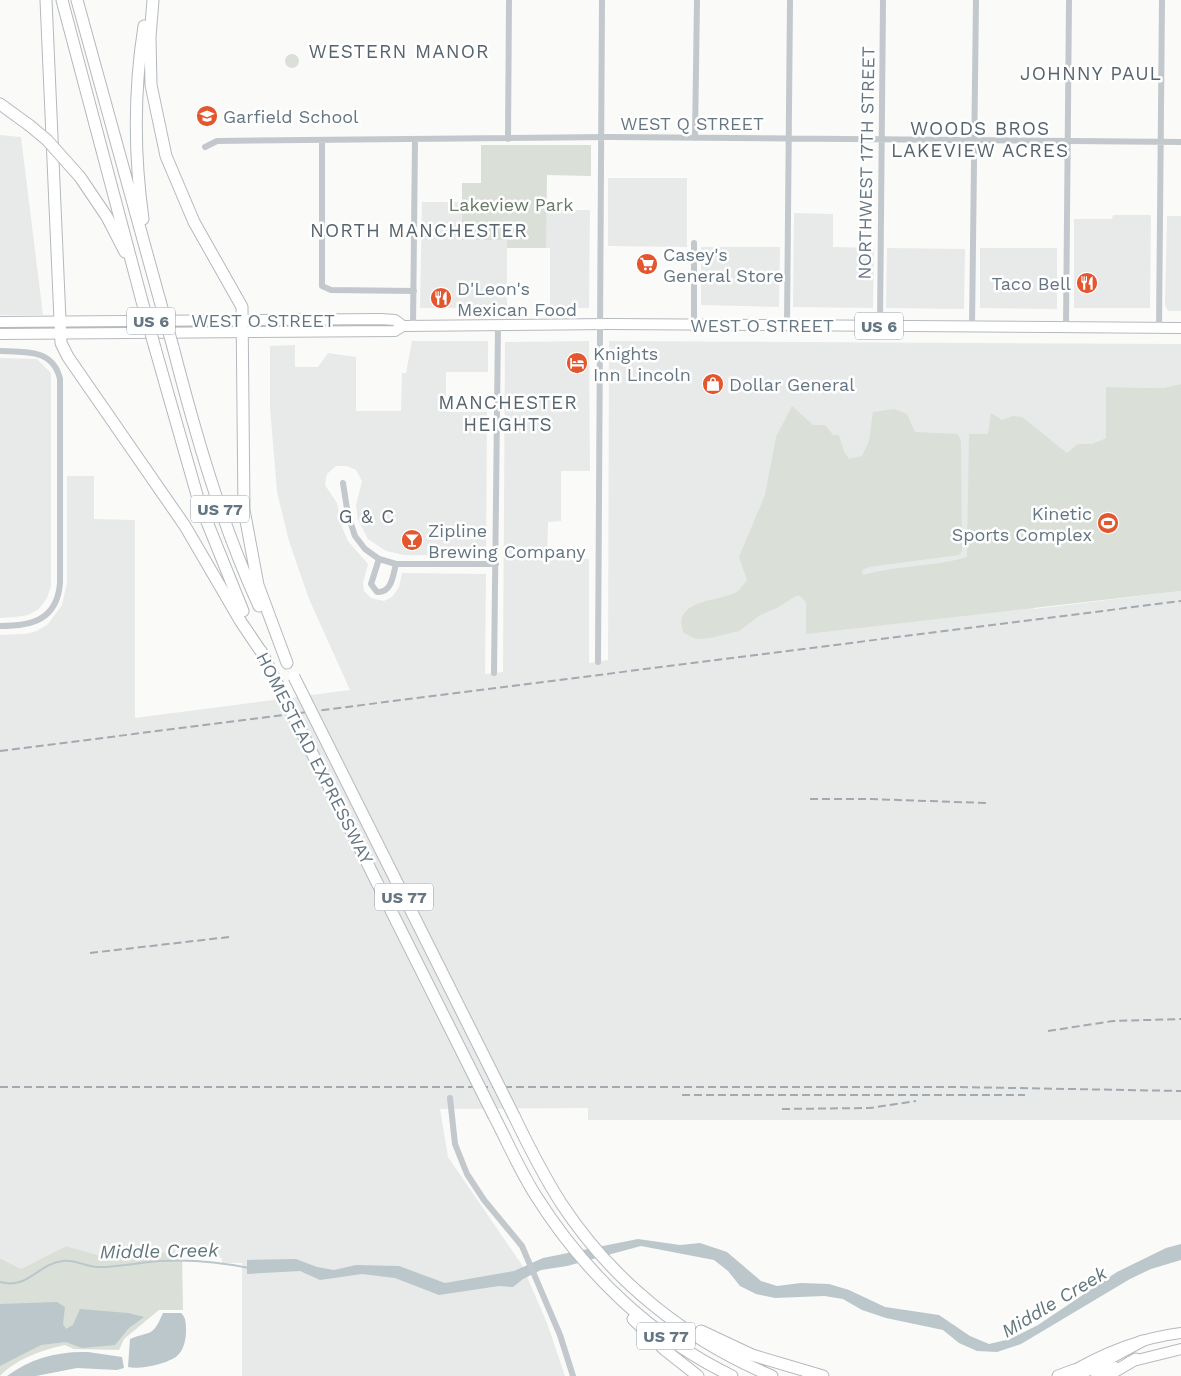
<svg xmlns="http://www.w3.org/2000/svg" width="1181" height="1376" viewBox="0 0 1181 1376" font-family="'Work Sans',sans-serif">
<rect width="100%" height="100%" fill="#fafaf8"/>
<path fill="#e8e9e9" d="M0,135L21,137L43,315H0Z
M608,178H687V247L608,246Z
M422,202H462V240H507V308H420Z
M546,210H590L589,308H550V248H546Z
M794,213L833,214V247L874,248L873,308L793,307Z
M1113,215H1151L1150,308H1074V219H1112Z
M1167,216H1181V311H1168L1165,305Z
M701,247H780L779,307L701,305Z
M887,248L965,249L964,309L886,308Z
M980,248H1057V309L980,308Z
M412,341H488V372H446V412H487L486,556L404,555L386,551L368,539L358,520L356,505L362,481L356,470L347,466H336L327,474L325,485L337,503L342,527L348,541L368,564L363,583L364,591L371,598L384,601L392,597L399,587L402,573L486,574L485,674L503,672L505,342L589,341L590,471H561V521L548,522L547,558L589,559V663L608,660L609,341L1181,344V384L1163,388L1106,387V438L1060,456L1034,609L1181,591V1120H588V1108L440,1109L448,1157L522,1265L547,1323L565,1376H242V1263H222V1258L188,1251L108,1258L66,1246L21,1269L0,1258V635L25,634L37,631L48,624L62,605L67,583V476H94V519L135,520V718L350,690L309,599L289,541L277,492L270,407V346L295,345V367H318L328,353L356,357V411H401L402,373H406Z
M0,358L37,359L51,373V586L47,598L39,609L28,615L16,617L0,618Z"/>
<path fill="#dadfd7" d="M285 61a7 7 0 1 1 14 0a7 7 0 1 1-14 0Z
M481,145H591V176L547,175L546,248H507V240H462V183H481Z
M353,324L342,327L297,325L290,327H249V325Z
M1181,384V591L806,634V602L800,596H796L775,609L760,615L739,631L710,638L696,639L684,633C670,601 716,601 733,594C739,592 743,585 747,580L739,557L765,495L776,437L792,406L813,425H825L833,435H839L844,452L849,459L862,456L869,441L873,412L894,409L907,414L915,432L958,434L961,442L962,551L959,555L869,567L862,570L863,575C898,565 934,567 967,557L969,434H988L991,413L1002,420L1013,416L1022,417L1067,453L1078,444H1091L1106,438V387L1163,388Z
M66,1246L108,1258L182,1251L183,1310H159L124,1339L119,1350L74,1349L65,1345C42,1350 16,1359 0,1376V1258L21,1269Z"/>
<path fill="#bbc7cb" d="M638,1239L680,1245L700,1243L727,1252L761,1281L777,1286L801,1283L829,1284L849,1290L885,1307L939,1315L970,1336L989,1344L1010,1339L1038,1325L1117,1272L1166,1248L1181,1244V1260L1151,1269L1130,1279L1021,1344L997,1352L977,1351L959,1343L943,1330L886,1318L862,1310L843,1299L824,1296L775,1298L756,1294L740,1286L728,1271L714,1260L641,1246L567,1266L541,1270L523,1279L513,1287L499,1286L439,1295L395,1278L362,1274L320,1280L300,1271L247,1274V1260L296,1259L317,1267L334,1270L356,1265L399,1266L445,1283L514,1271L543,1258Z
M57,1302L65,1307L63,1324L66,1329L73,1325L80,1309L128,1313L144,1317L129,1328L115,1345L82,1348L66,1342L41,1345L0,1366V1304Z
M163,1313H181C186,1317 186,1324 186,1331C186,1339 184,1350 177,1356C167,1364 140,1370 128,1367L130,1339C152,1330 152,1338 163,1313Z
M88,1352L122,1357L124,1368L117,1370L77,1368L36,1376H7C31,1358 58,1351 88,1352Z"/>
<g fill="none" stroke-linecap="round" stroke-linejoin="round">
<path stroke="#bbc7cb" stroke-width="2" d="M0,1282C28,1290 37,1264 63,1261C75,1259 88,1268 100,1267C120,1267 141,1262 161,1261C191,1259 220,1262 249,1268"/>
<g stroke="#b5babe" stroke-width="12">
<path id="primary" d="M0,322L381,319L395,320L403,326
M0,334L395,331L403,326L609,324L1181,328"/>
</g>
<g stroke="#b4b9bd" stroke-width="12">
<path id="trunk" d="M1129,1362L1181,1349
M1068,1374C1103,1353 1140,1338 1181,1333
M1096,1376L1115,1367"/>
</g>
<g stroke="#b4b9bd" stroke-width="13">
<path id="motorway" d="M46,0L61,343L68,357L185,526L241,622L264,656
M62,0L142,301
M77,0L160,301
M153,0L150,37L151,85L166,156L194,222L242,307L244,510L258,585L287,663
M0,104L29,125
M80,177L107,217L125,252
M143,219C134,155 134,89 144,26
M173,347C196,436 221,523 259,606
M155,348L199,502L243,611
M261,651L275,679
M494,1116C508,1143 520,1171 536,1196C584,1272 651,1337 732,1376
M514,1116C528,1145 543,1175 561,1203C612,1281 686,1340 772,1376
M633,1319L665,1350L698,1376
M701,1331L752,1355L823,1376
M1058,1376L1074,1370
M1077,1376L1142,1341
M1107,1376L1136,1359"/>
</g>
<path stroke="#c3c8cc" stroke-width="6" d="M695,138L697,0
M508,139L509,0
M322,140V286L331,290L414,291
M205,147L217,141L610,137L1181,142
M694,325V243
M787,325L790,0
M413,326L415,140
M880,326L883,0
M972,327L976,0
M1066,328L1069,0
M1159,328L1162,0
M0,351C26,352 53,349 60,379V583C57,620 32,626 0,626
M343,483L348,515L355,536L365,549L379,559L396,564H496
M379,559L371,584L377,592C392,593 393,575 396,564
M598,662L602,0
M494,673L498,325
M450,1098L455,1144L467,1174L484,1200L522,1246L560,1335L573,1376"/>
<use href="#primary" stroke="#fff" stroke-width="10"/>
<use href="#trunk" stroke="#fff" stroke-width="10"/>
<use href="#motorway" stroke="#fff" stroke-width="11"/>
<path stroke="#a2aab0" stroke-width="2" stroke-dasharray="8 4" stroke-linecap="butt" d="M0,751L1181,601
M810,799H869L986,803
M90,953L229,937
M1048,1031L1113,1021L1181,1019
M0,1087H959L1181,1091
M682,1095H1025
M782,1109L870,1108L916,1101"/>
<g stroke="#b4b9bd" stroke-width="13" stroke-linecap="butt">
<path id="motorway-bridge" d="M29,125L47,140L80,177
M142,301L155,348
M160,301L173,347
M294,677L514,1116
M275,679L494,1116"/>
</g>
<use href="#motorway-bridge" stroke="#fff" stroke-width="11"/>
</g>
<defs>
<g id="school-disc" transform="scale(1.125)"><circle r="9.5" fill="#e4572e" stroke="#fff"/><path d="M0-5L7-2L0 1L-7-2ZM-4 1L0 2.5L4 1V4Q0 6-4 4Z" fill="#fff"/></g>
<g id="supermarket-disc" transform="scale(1.125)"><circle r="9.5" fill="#e4572e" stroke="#fff"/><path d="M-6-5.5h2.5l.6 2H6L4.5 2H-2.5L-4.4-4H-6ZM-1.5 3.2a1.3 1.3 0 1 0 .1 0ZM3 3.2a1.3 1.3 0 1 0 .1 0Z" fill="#fff"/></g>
<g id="restaurant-disc" transform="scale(1.125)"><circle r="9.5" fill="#e4572e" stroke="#fff"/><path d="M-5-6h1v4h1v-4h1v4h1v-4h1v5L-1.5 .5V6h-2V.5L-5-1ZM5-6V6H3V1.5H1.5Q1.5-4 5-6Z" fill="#fff"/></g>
<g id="hotel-disc" transform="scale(1.125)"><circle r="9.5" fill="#e4572e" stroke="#fff"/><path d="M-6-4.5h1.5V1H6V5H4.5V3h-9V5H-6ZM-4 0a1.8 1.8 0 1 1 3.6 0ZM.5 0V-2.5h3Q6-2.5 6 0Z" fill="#fff"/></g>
<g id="shop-disc" transform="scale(1.125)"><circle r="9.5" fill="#e4572e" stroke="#fff"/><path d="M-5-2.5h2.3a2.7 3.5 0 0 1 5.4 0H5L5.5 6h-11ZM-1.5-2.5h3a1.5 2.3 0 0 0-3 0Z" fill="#fff"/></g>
<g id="stadium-disc" transform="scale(1.125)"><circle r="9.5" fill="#e4572e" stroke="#fff"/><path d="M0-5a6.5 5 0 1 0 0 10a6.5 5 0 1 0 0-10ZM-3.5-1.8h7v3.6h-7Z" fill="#fff"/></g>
<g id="bar-disc" transform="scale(1.125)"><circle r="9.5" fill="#e4572e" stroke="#fff"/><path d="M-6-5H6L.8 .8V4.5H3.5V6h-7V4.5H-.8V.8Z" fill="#fff"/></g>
</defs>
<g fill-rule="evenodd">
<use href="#school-disc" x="207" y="116"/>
<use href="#supermarket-disc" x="647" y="264"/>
<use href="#restaurant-disc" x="1087" y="283"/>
<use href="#restaurant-disc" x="441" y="298"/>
<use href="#hotel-disc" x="577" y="363"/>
<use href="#shop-disc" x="713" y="384"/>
<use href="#stadium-disc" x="1108" y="523"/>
<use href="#bar-disc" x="412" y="540"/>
</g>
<g text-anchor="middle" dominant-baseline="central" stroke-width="5" stroke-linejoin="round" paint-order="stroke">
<g fill="#fff" stroke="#939fa8" stroke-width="1">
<rect x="127" y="307.5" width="48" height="27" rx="4"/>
<rect x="855" y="312.5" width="48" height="27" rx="4"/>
<rect x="191" y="495.5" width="58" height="27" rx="4"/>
<rect x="375" y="883.5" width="58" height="27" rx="4"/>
<rect x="637" y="1322.5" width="58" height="27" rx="4"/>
</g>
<g font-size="16" font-weight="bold" fill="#657683">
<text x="151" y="321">US 6</text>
<text x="879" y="326">US 6</text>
<text x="220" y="509">US 77</text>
<text x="404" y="897">US 77</text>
<text x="666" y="1336">US 77</text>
</g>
<g font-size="18" fill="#657683" stroke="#fff" text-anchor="start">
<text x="223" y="116">Garfield School</text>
<text x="663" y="254">Casey's<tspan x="663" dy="21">General Store</tspan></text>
<text x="1071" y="283" text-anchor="end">Taco Bell</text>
<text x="457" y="288">D'Leon's<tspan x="457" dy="21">Mexican Food</tspan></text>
<text x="593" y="353">Knights<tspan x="593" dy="21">Inn Lincoln</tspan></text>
<text x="729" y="384">Dollar General</text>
<text x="1092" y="513" text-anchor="end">Kinetic<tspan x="1092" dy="21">Sports Complex</tspan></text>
<text x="428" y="530">Zipline<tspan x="428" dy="21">Brewing Company</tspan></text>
</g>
<g font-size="18" fill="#657683" stroke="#fff">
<text x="692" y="123">WEST Q STREET</text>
<text transform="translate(866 163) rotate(-89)">NORTHWEST 17TH STREET</text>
<text x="263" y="320">WEST O STREET</text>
<text x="762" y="325">WEST O STREET</text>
<text transform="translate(315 758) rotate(63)">HOMESTEAD EXPRESSWAY</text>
</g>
<g font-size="18" fill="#687a64" stroke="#fff">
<text x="511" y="204">Lakeview Park</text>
</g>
<g font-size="19" letter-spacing="1" fill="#57646e" stroke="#fff">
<text x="399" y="51">WESTERN MANOR</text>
<text x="1091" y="73">JOHNNY PAUL</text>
<text x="980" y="128">WOODS BROS<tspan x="980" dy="22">LAKEVIEW ACRES</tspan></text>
<text x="419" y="230">NORTH MANCHESTER</text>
<text x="508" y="402">MANCHESTER<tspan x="508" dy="22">HEIGHTS</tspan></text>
<text x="367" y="516">G &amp; C</text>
</g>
<g font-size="19" font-style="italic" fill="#60757c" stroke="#fff">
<text transform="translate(159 1251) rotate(-1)">Middle Creek</text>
<text transform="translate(1054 1302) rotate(-31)">Middle Creek</text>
</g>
</g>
</svg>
